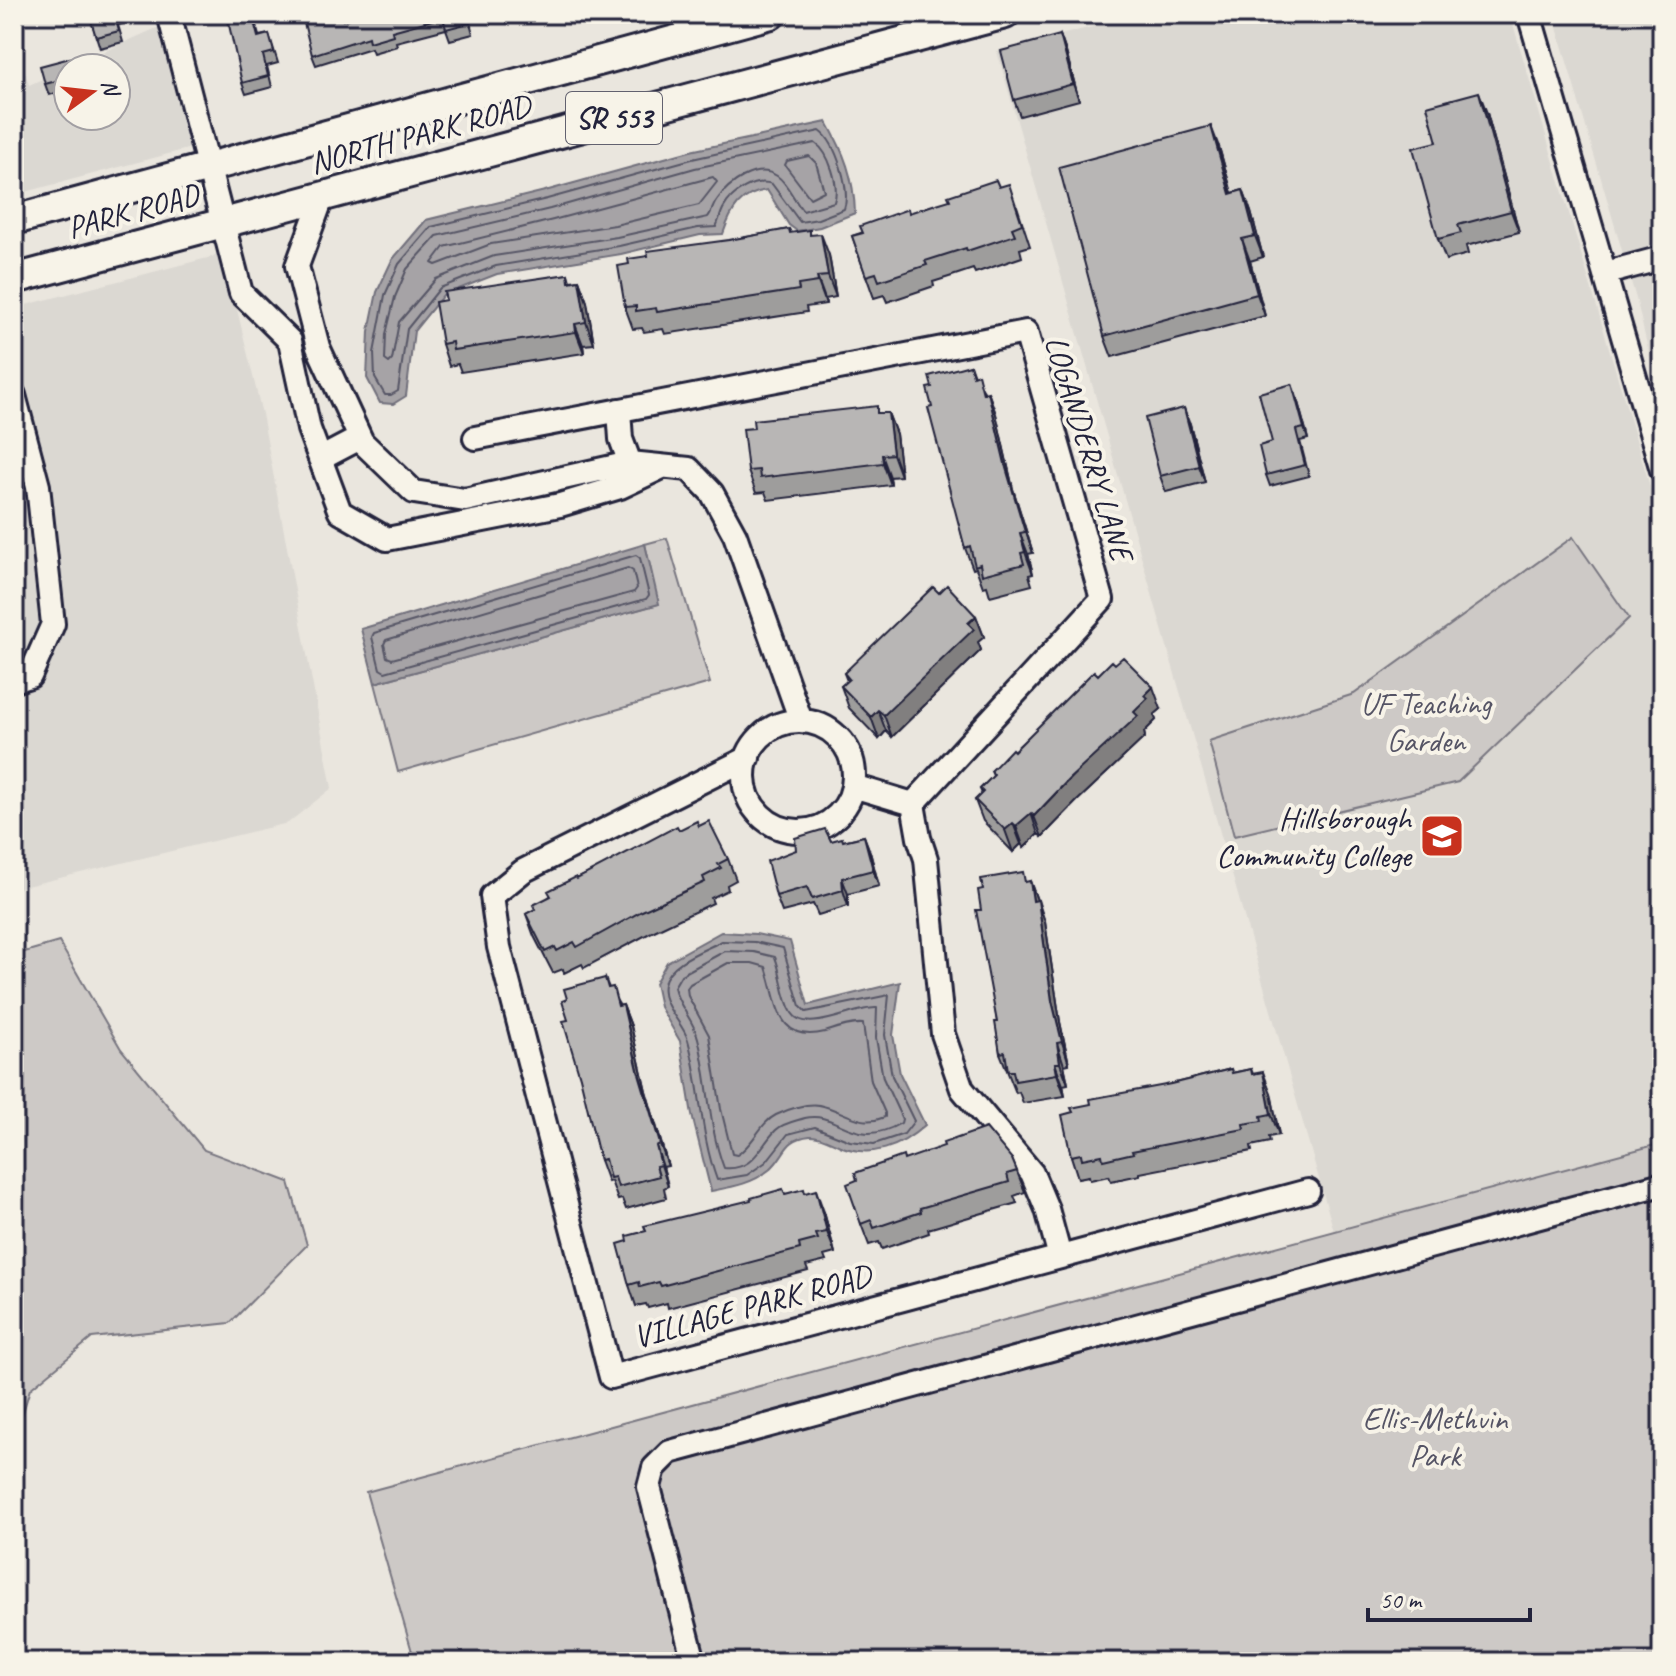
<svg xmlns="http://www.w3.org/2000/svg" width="1676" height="1676" viewBox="0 0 1676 1676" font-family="Caveat,sans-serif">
<rect width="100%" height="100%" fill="#eae6de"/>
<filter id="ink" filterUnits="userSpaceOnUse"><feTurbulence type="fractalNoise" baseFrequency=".0125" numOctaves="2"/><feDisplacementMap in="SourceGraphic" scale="16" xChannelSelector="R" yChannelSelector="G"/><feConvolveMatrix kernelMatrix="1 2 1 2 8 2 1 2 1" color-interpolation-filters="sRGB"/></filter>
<g filter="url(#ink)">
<path fill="#dbd8d2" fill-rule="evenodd" d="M1143,14H1510L1662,527V1146L1335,1235L997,51Z
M1553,14H1662V409L1637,302Z
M159,27L191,148L14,195V34L29,85ZM68,68H116V116H68Z
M219,255L229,296L236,305L262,414L332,788L288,823L14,889V308Z"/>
<path fill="#cdc9c6" stroke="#787680" stroke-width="2" d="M1573,537L1629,618L1458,782L1234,836L1209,741L1354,694Z
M667,538L710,683L398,772L375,683L658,604L645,544Z
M59,942L121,1049L204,1150L289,1182L307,1245L230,1323L92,1338L30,1389L14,1442V955Z
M1662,1143V1662H415L366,1492Z"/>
<path fill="#a6a3a6" stroke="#716f7b" stroke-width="2" d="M827,122C844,152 854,178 855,213L820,227L797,231L789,225L767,190C740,194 731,210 723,234L700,235L621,254L497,274L443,295L414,331L406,396L393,404L380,403L367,378L369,331L377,292L392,260L426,220L545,191L690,151Z
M645,544L659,604L375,683L361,629Z
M721,932L756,934L790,941L808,1005L900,982L893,1035L900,1074L925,1125C901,1147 871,1159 840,1146C831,1142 819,1135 810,1136C783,1139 787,1155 769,1170C752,1184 732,1187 711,1191L692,1115L680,1041L660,1007L655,983L667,962Z"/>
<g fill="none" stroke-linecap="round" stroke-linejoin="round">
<path stroke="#575666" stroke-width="2" d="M820,131C836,142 851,190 844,209L818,219L800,222L772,184C754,178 732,192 723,209C720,215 719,221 716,227L698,228L619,246L496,266L440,288L407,329L398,391L391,395H385L375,378L374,353L385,295L399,264L431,227L547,199L692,159Z
M815,143C829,152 840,186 834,202L803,211C794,201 788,183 777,176C756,162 728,184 717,200C713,205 712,212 708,217L617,237L494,256L436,279L399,322L392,360L389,363L385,360L386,334L395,297L407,269L437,236L550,209L695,168Z
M809,156L816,163L824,191L810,198L785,165L787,161Z
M713,177L717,182L699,205L615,225L491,244L436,265L432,263L444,247L553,220Z
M636,555L640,558L649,595L646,599L385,672L380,669L372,637L374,633Z
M628,568L633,571L637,588L634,592L392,659L387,657L384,644L386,640Z
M722,941L755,942L783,948L800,1006L806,1012L889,995L885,1035L892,1076L914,1121L904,1134L874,1144L850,1141L815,1127L788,1134L766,1162L747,1175L717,1180C700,1134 701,1086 688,1040C683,1022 660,1006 664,984C668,962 705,950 722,941Z
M725,951L754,952L775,957C782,974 782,997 792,1013C806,1036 856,1006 877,1008L876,1038L883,1078L902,1119L901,1123C853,1151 838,1110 805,1118C796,1121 783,1123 776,1130C759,1147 754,1171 724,1168C708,1126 709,1081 698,1038C693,1019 678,1006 674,987L681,975Z
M728,963H752L766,967C778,1001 775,1044 825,1032C837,1028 851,1023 863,1024L871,1081L885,1113V1117C859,1128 844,1110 819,1105C807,1103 788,1109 776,1115C760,1123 754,1144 737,1155L732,1154L721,1109L709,1035L688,996L687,988L690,984Z"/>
<g stroke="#22223b" stroke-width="28">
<path id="minor" d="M169,14L241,293L290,341L309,429L340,512L387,539L560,505L620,487L662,467
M1529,14L1662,470
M323,195L297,266L318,347L362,442L414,492L465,500L630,463L689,469L712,493L735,535L801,721
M1606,273L1662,258
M14,395L38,486L53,624L30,676L14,681
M619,410L621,439L630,463
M475,438L1026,332L1102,599L913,804L853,786
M320,459L360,438
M744 776a55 55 0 1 1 110 0a55 55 0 1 1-110 0Z
M748,758L523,871L492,896L499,947L611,1377L1308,1191
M913,804L919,838L926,859L943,1034L962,1089L1032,1173L1047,1209L1060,1257
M694,1662L649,1487L654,1468L670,1452L1662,1184"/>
</g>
<g stroke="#22223b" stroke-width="34">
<path id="major" d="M14,220L771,14
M14,279L1005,14"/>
</g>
<use href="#minor" stroke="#f7f3e8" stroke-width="22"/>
<use href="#major" stroke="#f7f3e8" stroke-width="28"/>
</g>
<path fill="#9e9d9c" stroke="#22223b" stroke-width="2" d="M89,14H119L122,24L118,25L123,42L100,48Z
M253,14L259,36L269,34L278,63L267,66L272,87L246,94L242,83Z
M342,14L344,20L468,14L473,34L450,40L446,29L396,42L397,46L373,53L371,48L316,65L312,55Z
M1060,35L1066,52L1079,100L1020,116L1014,100Z
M70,58L74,68H68V90L49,95L45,84Z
M1487,113L1519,232L1466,246L1468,254L1446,260L1438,239L1437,142Z
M1219,147L1232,193L1243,190L1251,212L1263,257L1250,261L1265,316L1112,357L1104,336Z
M999,187L1017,206L1030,246L1020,249L1022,257L975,273L973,269L949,277L933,282L934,286L887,302L884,295L874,298L852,236Z
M789,229L791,233L812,235L829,255L836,297L825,299L826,304L806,307L807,312L665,334L663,329L644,332L642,328L633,329L625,307L629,264L648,256Z
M568,274L570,281L579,280L587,302L594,344L583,345L584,353L461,372L458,364L449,366L442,344L446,300Z
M970,365L974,376L985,393L988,392L996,414L1013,489L1033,553L1028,554L1033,574L1029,575L1032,585L990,596L987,586L983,587L976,568L973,569L965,548L932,407V387Z
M1296,395L1308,439L1300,441L1309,476L1270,486L1266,475L1272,442Z
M879,413H888L896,434L901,476L890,477L891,485L768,500L765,492L756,493L748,471Z
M1190,424L1205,482L1166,492L1160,476Z
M939,593L976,616L984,637L978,642L981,650L892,737L886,731L879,739L849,708L841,686L847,681L844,673Z
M1098,675L1161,709L1154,715L1156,720L1144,732L1145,737L1077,801L1042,837L1038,834L1024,848L1021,844L1013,852L983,821L975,800L982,794L980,789L993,776L991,771Z
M699,826L728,859L736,880L727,885L728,890L711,898L713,903L650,933L584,968L582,964L564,973L563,969L553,973L534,936L526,914L535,909L550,896L577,879L679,830Z
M864,836L870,852L879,886L848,894V906L818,915L813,904L782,912L776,896L831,841H843Z
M1030,881L1045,922L1060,1022L1069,1064L1064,1065L1068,1084L1063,1085L1065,1096L1023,1103L1019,1092L1016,1093L1000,1053L997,1022L981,910Z
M605,978L609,988L620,1006L623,1005L631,1026L646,1091L668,1166L663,1167L668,1186L664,1188L666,1198L626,1209L622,1199L618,1200L611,1181L608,1182L600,1160L568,1020Z
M1231,1069L1232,1073L1251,1069L1253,1074L1271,1093L1279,1135L1269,1137L1270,1142L1251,1146L1252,1151L1140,1173V1175L1111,1181L1109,1176L1090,1180L1089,1176L1078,1178L1071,1156L1073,1112L1171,1084Z
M1012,1159L1025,1192L1014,1196L1017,1203L928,1229L929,1233L882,1249L879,1242L869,1245L861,1224L857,1180L904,1160Z
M805,1193L824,1212L835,1253L824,1256L826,1261L806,1266L808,1271L668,1308L667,1303L648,1308L646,1304L636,1306L629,1285L785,1194Z"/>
<path fill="#817f7f" stroke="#22223b" stroke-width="2" d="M1060,35L1066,52L1079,100L1073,84Z
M1479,92L1487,113L1519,232L1511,211Z
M1211,126L1219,147L1238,215L1230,194Z
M1243,190L1251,212L1263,257L1255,236Z
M821,234L829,255L836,297L828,276Z
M1242,239L1250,261L1265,316L1257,294Z
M817,277L825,299L826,304L818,282Z
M579,280L587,302L594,344L586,322Z
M575,324L583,345L584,353L576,332Z
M1292,384L1296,395L1308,439L1304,428Z
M988,392L996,414L1013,489L1033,553L1006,468Z
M1184,408L1190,424L1205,482L1199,466Z
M888,413L896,434L901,476L893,454Z
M882,455L890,477L891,485L883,463Z
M1020,533L1028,554L1033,574L1025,552Z
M976,616L984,637L978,642L981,650L892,737L884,715Z
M1153,687L1161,709L1154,715L1156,720L1144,732L1145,737L1077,801L1042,837L1034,816L1134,712L1145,695Z
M878,710L886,731L879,739L871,717Z
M1031,813L1038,834L1024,848L1016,826Z
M1013,823L1021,844L1013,852L1005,830Z
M864,836L870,852L879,886L873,870Z
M842,878L848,894V906L843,890Z
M1030,881L1038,903L1033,901Z
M1038,900L1045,922L1060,1022L1069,1064L1062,1042L1052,1001Z
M623,1005L631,1026L646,1091L668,1166L660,1144L638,1070Z
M1057,1043L1064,1065L1068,1084L1060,1063Z
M1055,1063L1063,1085L1065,1096L1057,1074Z
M1263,1072L1271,1093L1279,1135L1271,1114Z
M656,1146L663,1167L668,1186L661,1165Z
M816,1190L824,1212L835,1253L827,1232Z"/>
<path fill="#b8b6b5" stroke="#22223b" stroke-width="2" d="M89,14H114L119,31L96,37Z
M234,14H252L258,37L269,34L274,52L263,55L268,76L242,83L227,16Z
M322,14H341L343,20L365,14H467L469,23L446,29L443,17L392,31L393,35L369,42L368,37L312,55L303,19Z
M1060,35L1073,84L1014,100L1001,51Z
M70,58L73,68H68V78L45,84L40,66Z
M1479,92L1511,211L1458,225L1461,233L1438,239L1413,148L1437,142L1427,106Z
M1211,126L1230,194L1243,190L1255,236L1242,239L1257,294L1104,336L1059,167Z
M996,180L999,187L1009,184L1022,224L1012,228L1015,235L967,251L966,248L941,256L925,261L927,265L879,281L876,273L866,276L852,236L863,233L860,226L908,209L909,213L933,205L950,200L948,196Z
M789,229L790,233L810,230V235L821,234L828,276L817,277L818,282L798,285L799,290L657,312L656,308L636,311V306L625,307L618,266L629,264L628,259L648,256L647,251L729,240Z
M568,274L569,282L579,280L586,322L575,324L576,332L453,350L452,342L442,344L435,302L446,300L444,292Z
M970,365L973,376L978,374L983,394L988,392L1006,468L1025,532L1020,533L1025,552L1021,553L1024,564L982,575L980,564L975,566L970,546L965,548L928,408L932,407L927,388L932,387L929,376Z
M1292,384L1304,428L1296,430L1305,465L1266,475L1259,446L1272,442L1259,393Z
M877,406V413H888L893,454L882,455L883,463L760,478L759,470L748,471L743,429L754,428L753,420Z
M1184,408L1199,466L1160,476L1145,418Z
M947,585L976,616L968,623L974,629L884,715L878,710L871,717L841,686L849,679L844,673L933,587L939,593Z
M1123,657L1153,687L1145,695L1148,698L1134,712L1138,716L1069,779L1034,816L1031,813L1016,826L1013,823L1005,830L975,800L983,792L980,789L994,775L991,771L1012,749L1014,751L1094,671L1098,675L1112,661L1115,664Z
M697,821L699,826L709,821L728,859L718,864L721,868L703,877L705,882L642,911L577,947L574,942L557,951L555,947L545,952L526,914L535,909L533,905L551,896L548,891L576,877L577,879L677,826L679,830Z
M825,829L831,841L842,838L843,841L864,836L873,870L842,878L843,890L812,899L807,887L776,896L767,861L796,850L795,838Z
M1023,872L1025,882L1030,881L1033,901L1038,900L1052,1001L1062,1042L1057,1043L1060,1063H1055L1057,1074L1015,1081L1013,1071H1008L1005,1052L1000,1053L995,1022H997L976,910H981L978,890L983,889L981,879Z
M605,978L608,988L613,987L618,1006L623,1005L638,1070L660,1144L656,1146L661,1165L656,1166L659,1176L618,1187L615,1177L610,1178L605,1159L600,1160L580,1077L563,1021L568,1020L562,1001L567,999L564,989Z
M1231,1069L1232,1073L1251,1069L1252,1074L1263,1072L1271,1114L1261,1116L1262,1121L1243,1124L1244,1129L1132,1151L1133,1153L1103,1160L1102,1155L1082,1159L1081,1154L1071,1156L1062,1115L1073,1112L1071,1108L1091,1104L1090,1099L1171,1084Z
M986,1128L1012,1159L1017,1171L1007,1174L1009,1182L920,1208L921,1212L874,1228L871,1220L861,1224L847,1184L857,1180L855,1173L903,1156L904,1160L944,1146L943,1143Z
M783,1189L785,1194L804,1189L805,1193L816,1190L827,1232L816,1234L818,1239L799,1244L800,1249L661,1286L659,1282L640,1287L639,1282L629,1285L618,1244L628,1241L627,1236L646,1231L644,1226L751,1200V1198Z"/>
</g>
<defs>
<g id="university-square" transform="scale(2.3)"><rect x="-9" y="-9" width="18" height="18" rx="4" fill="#c8321e" stroke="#f7f3e8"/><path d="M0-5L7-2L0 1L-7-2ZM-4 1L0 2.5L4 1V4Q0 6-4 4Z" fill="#fff"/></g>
</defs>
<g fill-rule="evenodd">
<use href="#university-square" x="1442" y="836"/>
</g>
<g text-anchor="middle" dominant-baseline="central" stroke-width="8" stroke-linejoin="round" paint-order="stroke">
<rect fill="#f7f3e8" stroke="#62616f" stroke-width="2" x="566" y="92" width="96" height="52" rx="6"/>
<g font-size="30" font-weight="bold" fill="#22223b">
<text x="614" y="118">SR 553</text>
</g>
<g font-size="32" fill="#22223b" stroke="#f7f3e8">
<text transform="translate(420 134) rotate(-15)">NORTH PARK ROAD</text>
<text transform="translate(133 211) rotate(-15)">PARK ROAD</text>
<text transform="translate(1089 448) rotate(73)">LOGANDERRY LANE</text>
<text transform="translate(752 1306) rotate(-15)">VILLAGE PARK ROAD</text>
</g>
<g font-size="32" fill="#555465" stroke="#f7f3e8">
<text x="1426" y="703">UF Teaching<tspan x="1426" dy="37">Garden</tspan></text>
<text x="1435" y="1418">Ellis-Methvin<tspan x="1435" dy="37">Park</tspan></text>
</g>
<g font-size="32" fill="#22223b" stroke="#f7f3e8" text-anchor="end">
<text x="1411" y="818">Hillsborough<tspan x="1411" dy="37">Community College</tspan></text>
</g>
</g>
<rect width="1676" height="1676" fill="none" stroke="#f7f3e8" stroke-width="48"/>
<rect x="24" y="24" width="1628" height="1628" fill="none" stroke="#22223b" stroke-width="3" filter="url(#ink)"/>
<g transform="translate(92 92) rotate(75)"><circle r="38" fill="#f7f3e8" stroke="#a29fa3" stroke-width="2"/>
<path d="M0-6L14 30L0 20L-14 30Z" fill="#c8321e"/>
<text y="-12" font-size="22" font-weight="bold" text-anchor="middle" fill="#22223b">N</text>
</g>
<path d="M1368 1608v12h162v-12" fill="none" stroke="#22223b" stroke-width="4"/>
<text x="1380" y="1608" font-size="24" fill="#22223b" stroke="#f7f3e8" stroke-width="6" paint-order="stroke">50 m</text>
</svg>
